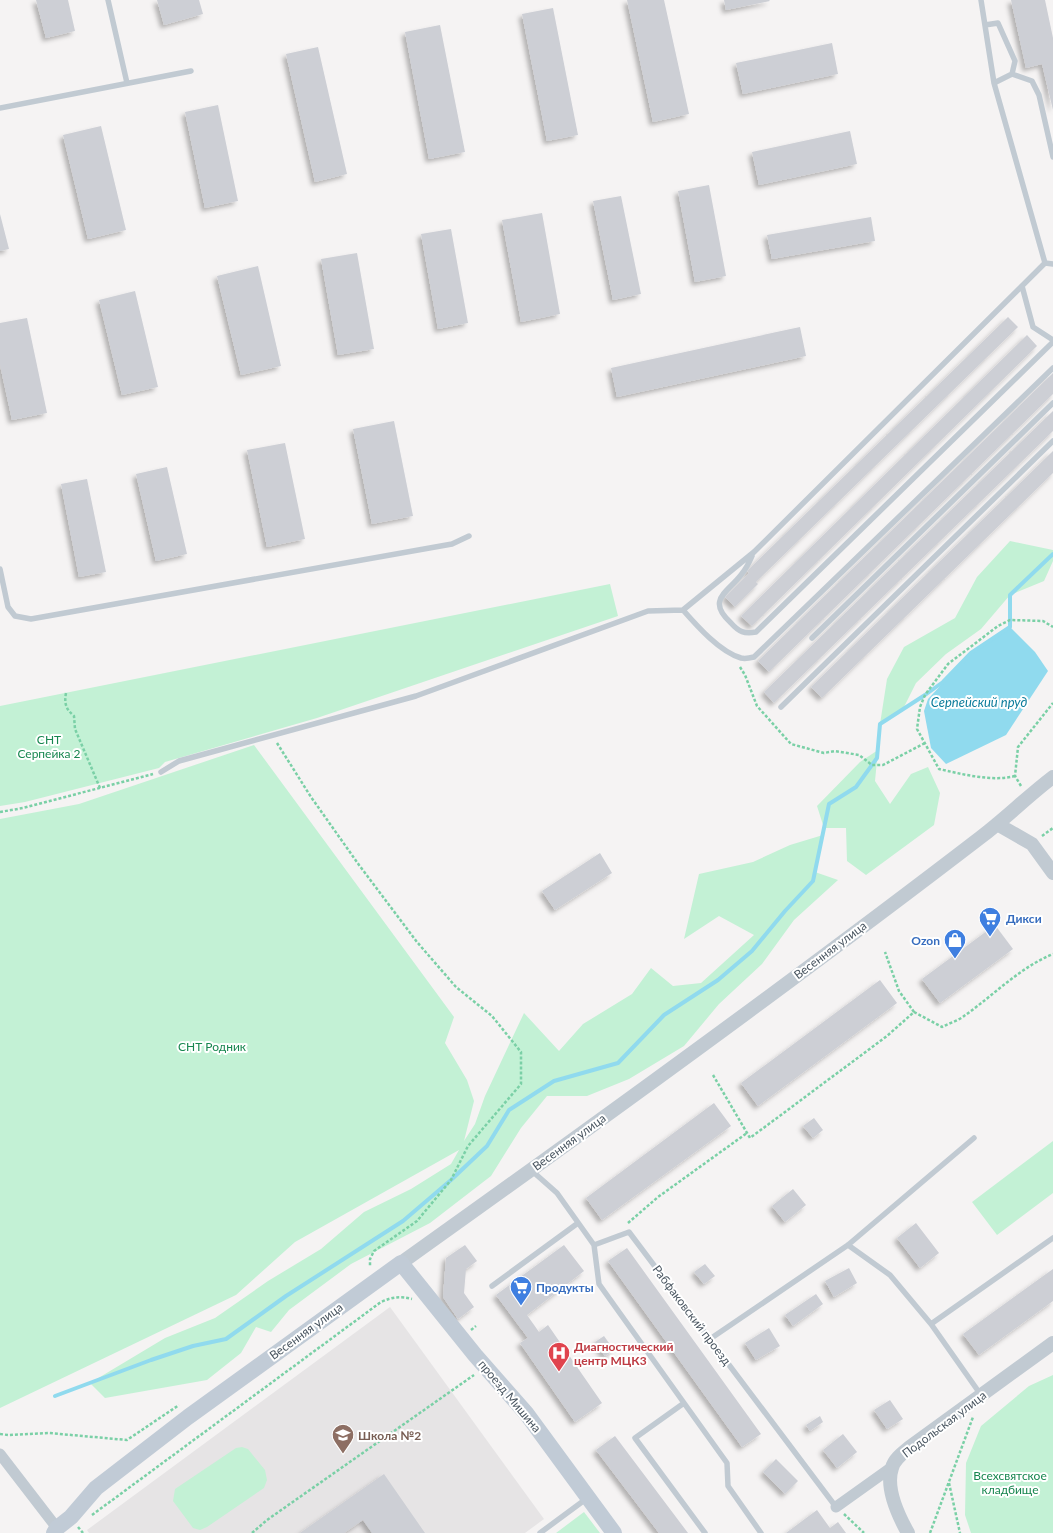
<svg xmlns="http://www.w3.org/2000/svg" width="1053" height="1533" viewBox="0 0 1053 1533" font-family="Lato,sans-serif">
<defs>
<filter id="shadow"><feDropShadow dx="-3.5" dy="3.5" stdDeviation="2" flood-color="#0004"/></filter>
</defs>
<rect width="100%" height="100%" fill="#f5f3f3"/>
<path fill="#e6e4e5" d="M390,1307L544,1519L525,1533H89L87,1530Z"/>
<path fill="#c3f1d5" d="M1010,541L1053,550V561L1044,581L1010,595L981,629L946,654L916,683L903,709L880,724L887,679L904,647L955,618L977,577Z
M610,584L618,616L317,718L165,762L159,768L25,802L0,806V706Z
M254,745L454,1017L445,1043L467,1080L474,1101L464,1141L475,1124L485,1096L524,1013L559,1051L583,1024L632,994L651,968L673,986L701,983L754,935L719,916L684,939L699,874L753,862L790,845L823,835L815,872L838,880L794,920L762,964L719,1004L684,1046L629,1079L587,1096H547L521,1128L491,1176L430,1223L351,1264L289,1310L271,1332L256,1327L241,1353L207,1380L105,1398L90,1383L165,1338L215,1318L268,1281L321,1249L364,1212L411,1189L451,1164L459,1150L295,1242L236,1295L0,1408V819L79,804Z
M878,750L875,781L890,804L911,774L928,767L940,793L934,825L866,875L847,861L846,828H824L817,806L860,762Z
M1053,1141V1193L997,1235L972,1202Z
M1053,1375V1533H971L965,1515L966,1463L981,1426L1029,1386Z
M242,1447L248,1449L265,1470L267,1480L264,1488L207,1527L200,1530L193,1528L173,1501L175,1489L236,1448Z
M584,1512L600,1533H556Z"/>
<path fill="#90daee" d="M1010,627L1035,652L1048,671L1006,735L946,764L931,748L924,711L928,699L971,653Z"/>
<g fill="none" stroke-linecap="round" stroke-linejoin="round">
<path stroke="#90daee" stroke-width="4" d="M55,1396L151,1360L193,1346L226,1339L286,1296L403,1221L451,1180L487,1146L509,1110L554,1081L618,1063L664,1015L718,980L752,951L785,911L813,881L829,804L856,787L877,758L880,724L925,695L943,682L971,653L1010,627V595L1053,554"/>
</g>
<path fill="#cdcfd5" filter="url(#shadow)" d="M36,0H68L75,31L46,38Z
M157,0H199L203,14L164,25Z
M627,0H664L689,114L653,122Z
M724,0H769L770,1L726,10Z
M1011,0H1045L1053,38V110L1042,64L1026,68Z
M553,8L578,135L547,141L522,14Z
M440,25L465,152L429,159L405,32Z
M832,43L838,74L743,94L736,63Z
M318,47L347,174L315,182L286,54Z
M218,105L238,201L205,208L185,112Z
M101,126L126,230L88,239L63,135Z
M850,131L857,164L759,185L752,152Z
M709,185L726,276L695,282L678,191Z
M621,196L641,294L613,300L593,201Z
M542,213L560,314L521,322L502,220Z
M0,214L9,249L0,251Z
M871,217L875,241L772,259L767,235Z
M451,229L468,323L438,329L421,234Z
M357,253L374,349L338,355L321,259Z
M258,266L281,366L241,375L217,276Z
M135,291L158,387L122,395L99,300Z
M1008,317L1018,327L756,582L758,584L735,607L725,597L749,573L747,571Z
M27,318L47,413L12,420L0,365V323Z
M800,327L806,356L617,397L611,368Z
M1027,335L1037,346L752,626L741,616Z
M1053,373V394L769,672L758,661Z
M1053,411V431L774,703L764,692Z
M394,421L413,516L372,524L353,429Z
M285,443L305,539L267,547L247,450Z
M1053,451V473L822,698L811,687Z
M167,467L187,554L156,561L136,474Z
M87,479L106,572L79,577L61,484Z
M600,853L612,873L555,910L542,891Z
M995,925L1013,949L940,1003L922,979Z
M880,980L897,1003L758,1106L741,1083Z
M714,1103L731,1126L602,1220L586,1198Z
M814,1118L823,1130L813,1138L803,1126Z
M793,1189L806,1205L785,1222L772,1206Z
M916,1223L939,1253L920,1268L897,1238Z
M465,1245L477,1261L466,1269L464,1293L474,1307L458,1319L443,1297L446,1258Z
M564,1245L584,1271L527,1315L539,1332L548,1325L602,1403L575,1422L520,1343L528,1338L496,1295Z
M627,1248L761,1434L742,1447L608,1261Z
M705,1264L715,1276L704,1284L694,1272Z
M849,1268L857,1283L834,1297L825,1281Z
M1053,1269V1301L979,1355L963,1334Z
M816,1294L823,1304L793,1326L785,1315Z
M769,1328L780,1346L756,1360L745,1343Z
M604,1336L614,1350L605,1356L595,1342Z
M890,1400L903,1419L887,1429L874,1410Z
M820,1416L823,1422L810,1431L806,1425Z
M843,1434L857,1452L837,1468L823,1450Z
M615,1436L688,1533H659L596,1450Z
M776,1459L798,1481L785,1494L763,1472Z
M384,1474L425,1533H372L363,1520L344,1533H300Z
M817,1510L830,1528L838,1522L846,1533H786Z"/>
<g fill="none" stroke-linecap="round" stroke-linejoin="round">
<path stroke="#7ad0a6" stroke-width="2.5" stroke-dasharray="3 2" stroke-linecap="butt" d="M740,667L745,675L757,706L791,744L824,753L835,751L859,755L872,765H883L925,743
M66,693C64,704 66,709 74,716L75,729L100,788
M277,743L311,797L359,865L417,942L456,987L492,1016L521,1052V1084L468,1146L451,1180L417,1221L374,1251L370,1259V1267
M1015,776C993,782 961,774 939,769L917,729L920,707L925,695L948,664L998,626L1010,620L1043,621L1053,627
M1021,786L1015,776L1018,747L1053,703
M0,812L23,808L153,774
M1042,836L1053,828
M914,1012L942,1027C949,1023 958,1021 964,1016C994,995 1019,968 1053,954
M713,1075L750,1138L887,1036L914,1012L899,991L885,952
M628,1223L658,1197L747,1133
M471,1330L476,1326
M0,1434L8,1435L49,1433L127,1440L179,1405
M949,1483L960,1533
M844,1514L864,1533
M92,1515L381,1302C392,1297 400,1296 412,1299
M78,1527L83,1533
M252,1533L267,1520L474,1375
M930,1533L973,1417"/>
<path stroke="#c1cad2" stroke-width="5.5" d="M108,0L127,83
M981,0L994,83L1045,263L1053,264
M985,25L998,23L1015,61L1012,74L994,83
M1012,74L1032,81L1039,95L1053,157
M0,108L191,71
M1022,286L1033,327L1053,340
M752,556C749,563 745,570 741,575C727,593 706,600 731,623C739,632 744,634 756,632L1053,342
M0,569L8,607L15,616L31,619L452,544L469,536
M683,610C697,626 720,652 741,658C745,659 750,658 754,657L1053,368
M812,638L1053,403
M781,707L1053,441
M161,772L179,761L416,696L648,611L683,610L754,552L1045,263
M531,1170L557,1193L594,1245L629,1232L836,1507
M594,1245L599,1284L684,1403L635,1438L705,1533
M848,1245L890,1275L931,1324
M492,1286L578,1223
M710,1339L848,1245L974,1138
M981,1395L931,1324L1053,1238
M684,1403L727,1463L728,1486L761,1533
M540,1533L586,1499"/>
<path stroke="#c1cad2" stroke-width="11" d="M0,1454L57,1528
M836,1507L892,1467"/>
<path stroke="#c1cad2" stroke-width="14" d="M997,824L1032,844L1053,873
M401,1263C596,1124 791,983 981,837C1006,818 1028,796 1053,777
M908,1533C898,1515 885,1488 892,1468C894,1459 904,1452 910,1447L1053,1343"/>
<path stroke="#c1cbd6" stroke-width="16" d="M54,1533L57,1528L71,1517L96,1488L188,1417L401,1263L475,1355L526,1413L614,1533"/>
</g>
<defs>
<g id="supermarket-pin" transform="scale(1.15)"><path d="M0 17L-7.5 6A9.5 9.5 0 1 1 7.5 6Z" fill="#3f7fe0" stroke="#fff"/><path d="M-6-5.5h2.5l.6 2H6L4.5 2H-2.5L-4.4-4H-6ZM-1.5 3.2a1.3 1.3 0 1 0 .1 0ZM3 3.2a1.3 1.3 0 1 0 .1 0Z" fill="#fff"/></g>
<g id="shop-pin" transform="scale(1.15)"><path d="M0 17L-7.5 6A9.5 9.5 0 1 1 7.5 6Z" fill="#3f7fe0" stroke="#fff"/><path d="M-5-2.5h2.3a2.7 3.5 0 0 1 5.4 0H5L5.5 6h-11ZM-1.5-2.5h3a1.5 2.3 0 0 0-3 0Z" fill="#fff"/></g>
<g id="hospital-pin" transform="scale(1.15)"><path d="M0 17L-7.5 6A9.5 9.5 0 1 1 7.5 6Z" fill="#e0444e" stroke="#fff"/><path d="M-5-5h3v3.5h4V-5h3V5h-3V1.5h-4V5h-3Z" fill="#fff"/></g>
<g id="school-pin" transform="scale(1.15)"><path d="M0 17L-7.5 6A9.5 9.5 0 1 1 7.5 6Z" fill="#8d6e63" stroke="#fff"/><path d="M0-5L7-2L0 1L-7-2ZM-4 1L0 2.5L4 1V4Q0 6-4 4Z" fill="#fff"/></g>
</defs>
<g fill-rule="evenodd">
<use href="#supermarket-pin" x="990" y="918"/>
<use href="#shop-pin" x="955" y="940"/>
<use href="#supermarket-pin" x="521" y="1287"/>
<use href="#hospital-pin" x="559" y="1353"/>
<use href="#school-pin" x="343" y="1435"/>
</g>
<g text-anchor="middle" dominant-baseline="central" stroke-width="4" stroke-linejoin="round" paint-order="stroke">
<g font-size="12" fill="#17864f" stroke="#fff">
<text x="49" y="739">СНТ<tspan x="49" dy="14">Серпейка 2</tspan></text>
<text x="212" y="1046">СНТ Родник</text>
<text x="1010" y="1475">Всехсвятское<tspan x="1010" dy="14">кладбище</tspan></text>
</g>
<g font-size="12" font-weight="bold" fill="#366cbe" stroke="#fff" text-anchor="start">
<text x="1006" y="918">Дикси</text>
<text x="940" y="940" text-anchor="end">Ozon</text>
<text x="536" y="1287">Продукты</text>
</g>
<g font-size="12" fill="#4a5661" stroke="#fff">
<text transform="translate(830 950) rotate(-37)">Весенняя улица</text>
<text transform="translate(569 1142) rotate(-36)">Весенняя улица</text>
<text transform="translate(692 1315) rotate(53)">Рабфаковский проезд</text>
<text transform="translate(306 1331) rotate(-36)">Весенняя улица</text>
<text transform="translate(510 1396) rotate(50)">проезд Мишина</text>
<text transform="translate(944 1424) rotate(-37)">Подольская улица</text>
</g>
<g font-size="12" font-weight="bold" fill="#be3a42" stroke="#fff" text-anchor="start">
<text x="574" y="1346">Диагностический<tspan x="574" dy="14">центр МЦК3</tspan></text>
</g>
<g font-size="12" font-weight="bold" fill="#785e54" stroke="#fff" text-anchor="start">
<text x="358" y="1435">Школа №2</text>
</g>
<g font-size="13" font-style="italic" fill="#0c7c9b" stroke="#fff">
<text x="979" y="702">Серпейский пруд</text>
</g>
</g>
</svg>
